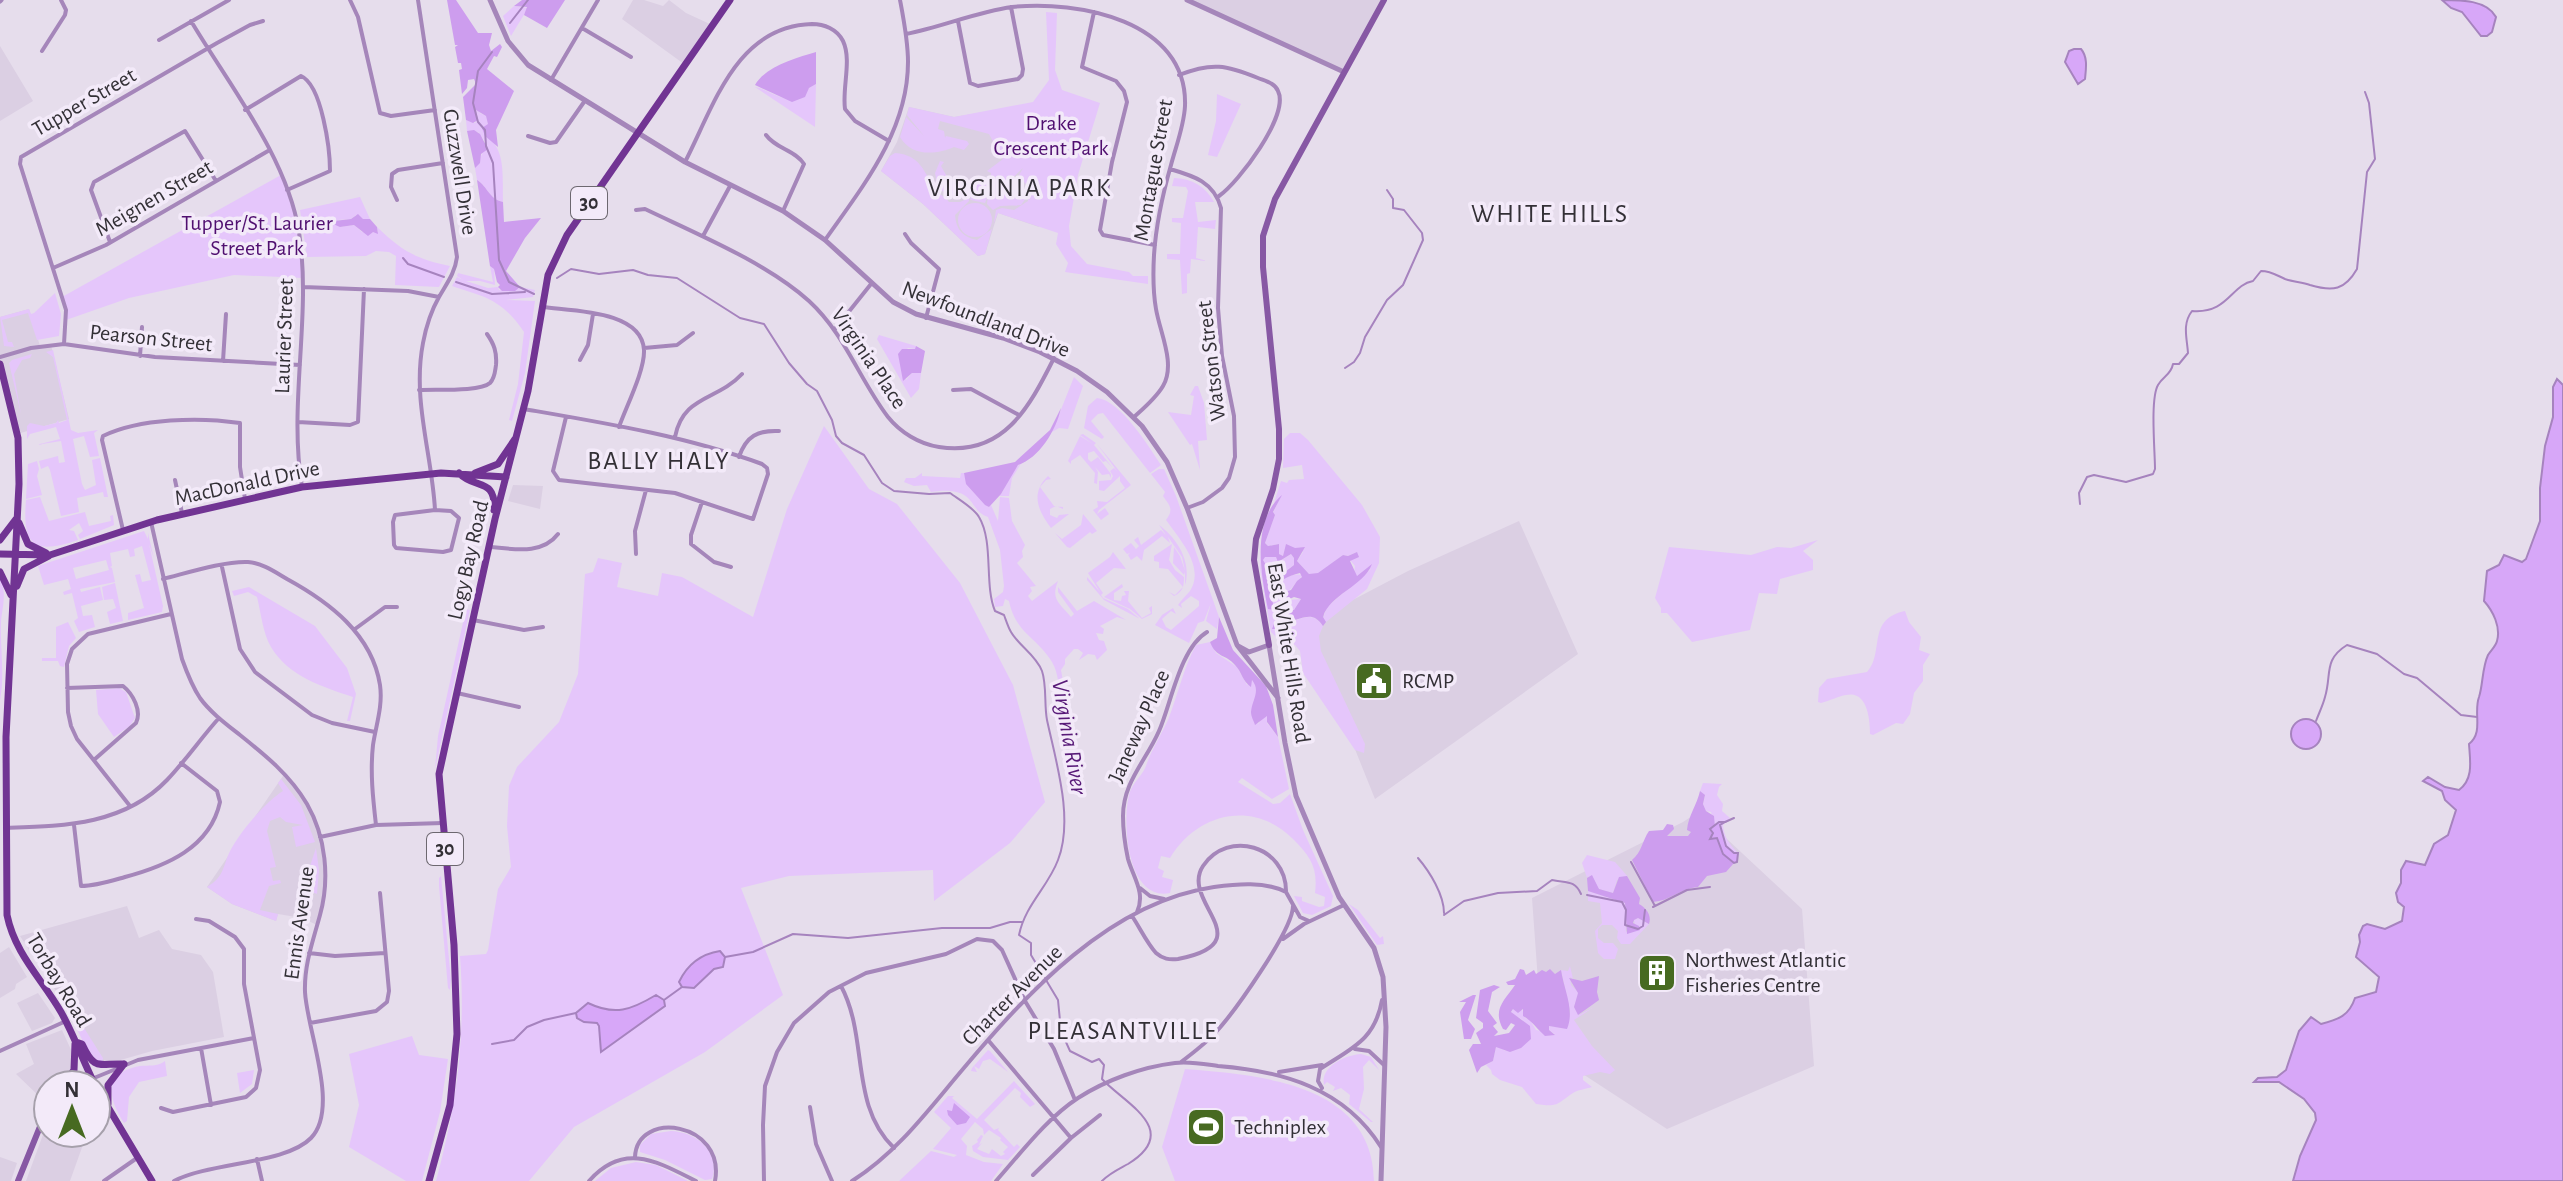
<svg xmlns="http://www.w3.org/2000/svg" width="2563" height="1181" viewBox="0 0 2563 1181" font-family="'Alegreya Sans',sans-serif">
<rect width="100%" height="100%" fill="#e6ddec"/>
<path fill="#dbcfe3" d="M633,0H644L663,6L669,0L686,13L712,25L684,64L622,19Z
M1187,0H1384L1344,72Z
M0,46L33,101L0,121Z
M909,107L954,117L996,110L1032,186L1039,227L998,213L985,254L978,256L923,204L881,171L897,142Z
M29,309L40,346L51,345L69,419L17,434L0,364V317Z
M513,485L543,486L540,509L508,501Z
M1519,521L1578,654L1375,799L1305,625L1408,571Z
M285,773L308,805L322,843L325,885L317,925L302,918L278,914L276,921L232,904L207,887Z
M1698,812L1802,909L1814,1066L1667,1129L1569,1065L1538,981L1532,898L1683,822Z
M127,906L139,938L159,930L172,949L201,955L213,972L224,1037L152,1051L110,1063H104L87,1048L71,1014L20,936Z
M9,947L27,977L16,984L15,989L0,998V953Z
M38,993L55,1018L52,1023L32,1031L17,1003Z
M62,1030L72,1052L71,1069L59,1085H48V1094L43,1100L16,1074L34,1064L26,1044Z
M48,1121V1133H93L85,1139L70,1181H26Z
M0,1157L17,1163L11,1181H0Z"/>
<path fill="#e5c6fb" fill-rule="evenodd" d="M514,6L528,8L511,36L503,16Z
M1046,12L1057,13L1055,70L1062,90L1100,103L1078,175L1069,226L1071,246L1087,264L1129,272L1133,276H1148V284L1065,272L1068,263L1056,244L1058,233L998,213L994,223L996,210L1002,208L1014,210L1028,201V193L1033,194L1019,175L1023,168L1006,184L995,183L1008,191L1025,190L1026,198L1021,205L1000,206L993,210L987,204L988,195L985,203L971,200L970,196L980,180L987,182L986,180H990L991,173L987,171L1003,159L989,134L940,121L938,129L944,131L945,138L946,136L967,141L969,144L964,150L954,147C938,154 912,158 900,137L906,117L924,136L907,115L909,107L954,117L1033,102L1049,80Z
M816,84L815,127L755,87C772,90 783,105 804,97L809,88Z
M1217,94L1241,104L1217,157L1208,155L1216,121Z
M475,104L479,105L480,113L486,116L489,124L484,130L485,136C507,147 502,180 503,202C489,199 488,187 477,180L475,168L487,144L478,132L467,131L466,120L475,123L478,119Z
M895,153C920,155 923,170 935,189C939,195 945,196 949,202H960L969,198V201L955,215C956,230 963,237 977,240L992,229L985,254L978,256L923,204L881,171L890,156Z
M940,161L944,162L941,166L955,191L959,190L961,193L949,195L938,188L935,173Z
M281,175L297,223L303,278L234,275L129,298L66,320L62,297Z
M1174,178C1192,178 1206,187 1214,202H1195L1198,222L1216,220L1215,229L1198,227L1196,258L1207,261L1191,259L1190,273L1187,274V293L1182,294L1180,260L1167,259V254H1180L1181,223L1172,222V218H1183L1188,191L1186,187L1172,186Z
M360,197L370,219L363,220L356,215L351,219L338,220L340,227L354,225L362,232H378L377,227C402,251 416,259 450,266L439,287L395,285L396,256L389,252L376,251L366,256L307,257L300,210Z
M958 220a17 17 0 1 1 34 0a17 17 0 1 1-34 0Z
M490,266L494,269L495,285L480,281H466L488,288L498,287L499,290L518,289L520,287L535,290L533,297L506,300L535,301L525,373L512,421L509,420L518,384L524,332C501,297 480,296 452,286L457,277L463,280L457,276L458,273L493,282Z
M55,293L61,314L59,336L37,340L28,313L2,320L8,342H12L14,347L4,346L0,317L29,309L31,314L34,313Z
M879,335L916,346L915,349L908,348L899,359L906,380L912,373H921L919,389L911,398L877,339Z
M53,350L71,430L78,433L98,430L94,433L99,456L90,457L84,436L73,439L82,484L85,490L96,485L92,460L100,458L108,497H104L103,492L77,498L79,512L61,516L50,470L48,466L41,469L39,461L58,456L59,463L65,462L61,441L36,445L60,439L56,427L30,434L27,439V426L30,423L44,426L56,423L58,420L59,423L67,420L53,357L46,352Z
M32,354L30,358L22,360L14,374L21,414L9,363L12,360Z
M1074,377L1083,386L1068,429L1059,428L1052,432Z
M1195,386H1198L1204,403L1207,440L1198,441L1200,470L1192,444L1190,445L1168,412L1191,415L1194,396L1190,395Z
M1097,398C1121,400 1151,450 1161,465L1150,473L1103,413L1098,414L1091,421L1104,437L1102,439L1084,428L1088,406Z
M824,426L869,489L897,504L960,583L1013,685L1045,802L1010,843L934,901L933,870L789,876L741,888L783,995L705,1052L574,1127L529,1181H436C457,1104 466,1036 460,956L486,954L488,950L498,889L511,867L507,826L509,786L517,767L559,722L578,674L585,574L593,572L598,558L622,563L617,587L658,596L662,573L682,577L753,617L787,509Z
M1290,433H1300L1308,440L1362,505L1380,537L1379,563L1367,589L1326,622L1323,618L1327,607L1371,569L1357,576L1354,573L1355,566L1350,560L1357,552L1348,556L1343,555L1318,574H1309L1297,561L1303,552L1299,549H1285L1283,556L1279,554V544L1268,546L1265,543L1275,515L1273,513L1280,498L1274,503L1281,481L1287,483L1289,480L1304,479L1302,465L1283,468L1284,439Z
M1083,434L1096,443L1094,445L1112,467L1106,461L1103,462L1094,451L1088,453V459L1091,462L1098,457L1111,474V478L1109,474L1102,475L1095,467L1098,472L1097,484L1094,483L1095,473L1080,455L1071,461V464L1068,461L1080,436L1093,444L1080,435Z
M1097,444L1131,485L1099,510L1097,514L1105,508L1109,514L1101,520L1093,510L1098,507L1097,501L1107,502L1125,488L1120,481V476L1104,491L1099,490V481L1111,480L1113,476L1110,471L1114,468L1117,471Z
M37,461L39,469L37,476L42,495L26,499L28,464Z
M1022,462L1012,478L1009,496H999L991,505L998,521L1000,497L1009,498L1012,521L1025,545L1022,551L1023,557L1017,563L1036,586L1030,587L1032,591L1028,596L1032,601L1058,581C1051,599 1058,602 1071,617L1074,614L1058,592V587L1077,611L1094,601L1126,620L1117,617L1100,626L1104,629L1103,634L1096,633L1099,640L1104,641L1107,650L1097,660L1095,655L1088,654L1079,660L1083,653L1078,649H1074L1065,659V664L1061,670L1067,703L1061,699C1058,686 1059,674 1052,662C1037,637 1016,634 1009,601L1005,599L1003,606L995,607L994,599L1003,592L1004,586L1000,550L988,517C977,513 976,507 969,499C960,489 943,490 931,492L927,485L914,486L904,482L906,478H915L922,473V476L960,478L961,473H964L967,484L989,507C993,501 999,497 1003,491C1009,480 1012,470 1022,462Z
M1159,469H1164L1176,496L1219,617L1217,629L1206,621L1211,603L1204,621L1198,623L1189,643L1155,625L1162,615L1173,608L1176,614L1171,611L1162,619L1166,627L1171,630L1199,606V601L1191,596L1181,604L1182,608L1178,605C1181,600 1186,596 1190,591C1205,567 1181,541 1166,520C1174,509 1170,506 1163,496L1165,492L1151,474Z
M1048,476L1051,479L1046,480L1040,487L1054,506L1063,507V509L1056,506L1050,509V515L1057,518L1059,515L1069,514L1051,528C1038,511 1030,493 1048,476Z
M40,497L49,521L85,512L89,526L111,521L110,516L113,515L114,525L80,539L78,535L83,531L79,523L69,530L74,531L78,540C34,555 22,546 26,500Z
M1083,514L1097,531L1092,534L1090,532L1070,548L1067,547L1055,533L1062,539L1081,525Z
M1159,525C1177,538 1192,562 1185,585V572L1184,575L1173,563L1174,547L1180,556L1185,571L1182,557L1168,537L1170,543L1162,536L1144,550L1142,561L1137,556L1131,560L1128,555L1130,553L1127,554L1123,549L1131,543L1136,549L1139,546L1134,540L1138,537L1141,545L1161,530L1166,535Z
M144,531L148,539V533L154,559L149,544L163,606L162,612L128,620V613L144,608L135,575L140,574L142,582L151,580L142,546L134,549L135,556L130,557L128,549L110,553L112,566L110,567L112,568L115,582L80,589L81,592L100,587L103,600L81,606L83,616L92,615L95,627L79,632L74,621L78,618L72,593L64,595L63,592L71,589L68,579L44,585L38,566ZM106,560L109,570L76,579L73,568Z
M1261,540V569L1273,605L1271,592C1278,581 1290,572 1303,575L1288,592L1289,600L1301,599L1294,610L1282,611L1278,614L1279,624L1276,628C1292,625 1310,606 1323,626L1319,636L1321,651L1365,744L1364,753L1355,750L1303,673L1300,651L1295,645L1277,638L1271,632L1260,568Z
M1818,540L1803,551L1813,560V570L1780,579L1777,594L1759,593L1750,630L1692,642L1667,613H1661V608L1655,598L1669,547L1751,555L1777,547L1791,548Z
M1172,544L1169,560L1175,570L1184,577C1184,586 1183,592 1174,596L1169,592L1175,595L1183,587L1168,569L1159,568V562L1154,561V556Z
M1113,552L1126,569L1114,568L1096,583L1103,593L1101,595L1103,598L1128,609L1140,619L1104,600L1087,580V577L1100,592L1088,573L1110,557Z
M1291,554L1294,558V565L1280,575L1277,567L1265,565L1263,560L1264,557H1276L1279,562Z
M0,577C8,595 1,611 1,624C0,647 5,675 0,700Z
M115,583L123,621L110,624L107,612L116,608L113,599L104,600L102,587Z
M1122,584L1123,587L1114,593V600L1121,601L1122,596L1126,595L1124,591H1129L1128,601L1142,618L1151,613L1149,608L1152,606V614L1142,619L1130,609L1104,597Z
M249,587L315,626L347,668L356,694L350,721H347L353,697C323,687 288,676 271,647C263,634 261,613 257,597L248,592L234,596L232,591Z
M466,609L470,610L435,769L438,736Z
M1905,611L1909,622L1921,637L1919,650L1930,654L1923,665V681L1914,693L1910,714L1903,724L1896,723L1873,735L1870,734C1870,721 1868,690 1846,695C1838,696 1830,701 1821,703L1818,702L1819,688L1827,679L1867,672C1885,653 1866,619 1905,611Z
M68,622L76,638L69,646L64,667L60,666L58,661H42V658H56V627Z
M1210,642L1216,653L1237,667L1247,685L1253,680C1261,691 1256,703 1254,716L1258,724L1265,715L1267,716V723L1278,737L1289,789L1272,799L1242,778L1238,782L1273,804L1280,803L1290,794L1303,830L1333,896L1331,906L1312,915L1303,913L1294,896L1302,897V901L1319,907L1324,906L1325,897L1315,893C1318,868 1311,857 1293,839C1254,800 1198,812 1170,858L1161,856L1158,868L1164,871L1162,877L1173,880L1170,893C1127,902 1122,823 1129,795C1132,782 1144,775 1147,763C1152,749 1161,735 1168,720C1178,695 1183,669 1196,645Z
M119,688L126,692L135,718L130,726L114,737L98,714L96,690Z
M281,779L301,805L315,842L296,847L292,827L303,825L286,822L280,817L270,821L267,831L276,867L270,868L273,881L280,880L281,883L269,886L260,910L278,914L276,921L232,904L207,887C220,879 222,873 227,858C234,838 265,802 283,791L278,783Z
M1703,783L1722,784L1719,787L1717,795L1723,804L1722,811L1730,818L1723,825C1724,837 1729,844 1738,853H1734L1726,846L1720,826L1724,822L1715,827L1711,812L1706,811L1703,804L1705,796L1700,791Z
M316,848L319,870L317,894L309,891L305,878L309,868L312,869L310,866Z
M1587,855L1615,862L1629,878L1627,876L1617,880L1613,893L1599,889L1588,876L1587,878L1582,863Z
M441,876L451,980L450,990L448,988L439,886V878Z
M1588,891L1625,903L1626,932L1635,925L1634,920L1638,918L1649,924L1630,944H1621L1617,938L1618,931L1612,925H1602L1598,929V938L1604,943H1613L1618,949L1615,959H1604L1598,953L1595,931L1602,923L1600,903L1588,901Z
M1349,904L1358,910L1380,938L1383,936L1384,944L1377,945Z
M1570,966L1573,979L1570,977L1571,985L1579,993L1574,1007L1579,1015L1594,1007L1574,1020L1592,1046L1615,1070L1610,1074L1600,1072L1583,1076V1080L1592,1087C1586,1089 1577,1090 1573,1093C1555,1105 1559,1107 1536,1104L1522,1087L1500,1080L1492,1074L1491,1070L1486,1065L1493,1061L1496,1047H1502L1505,1051L1523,1020L1511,1013L1513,1009H1522L1525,1018L1530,1020L1536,1030L1555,1034L1548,1030L1549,1026L1567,1028L1570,1011L1561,970L1568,971Z
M67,1008L72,1009L103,1058L102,1063C84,1054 77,1025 67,1008Z
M412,1036L419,1055L448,1059L440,1112L422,1181H406L349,1147L359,1105L349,1054Z
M988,1050L990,1051L1008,1072L990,1059L983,1061L979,1069L974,1066L977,1072L971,1071L972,1068Z
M1361,1054L1371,1057L1379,1070L1369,1060L1363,1067L1364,1089L1359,1109L1373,1122H1371L1349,1104L1350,1095L1341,1088L1333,1091L1335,1087L1327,1082L1324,1085C1320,1066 1346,1055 1361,1054Z
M165,1061L167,1076L139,1082L129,1097L127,1121L124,1123C108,1098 102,1073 140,1066C149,1065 157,1067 165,1061Z
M1185,1069C1259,1075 1373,1083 1374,1181H1175L1162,1147Z
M254,1070L252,1084L240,1093L237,1073Z
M1014,1081L1035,1104L1030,1107L1020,1097L1021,1093L1015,1088L984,1120L994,1130L999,1128L998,1130L1014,1147L1017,1144L1020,1147L1008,1160L983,1157L973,1151L972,1146L978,1142L977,1140L981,1135L983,1136L979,1145L982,1143L977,1149L989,1154L992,1149L1001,1156L1005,1154L1003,1152L1008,1147L1000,1140L1001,1138L989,1130L984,1135L983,1129L975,1122L961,1139L967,1146L966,1155L984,1162L1003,1164L991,1181H899L931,1151L954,1157L957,1155L933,1149L951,1128L934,1112L948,1096H954L952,1098L977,1119Z
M671,1131C697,1132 721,1152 712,1179L705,1180L665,1160L640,1152V1145L651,1134Z
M636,1162L656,1165L688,1181H595L611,1168Z"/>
<path fill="#cd9dee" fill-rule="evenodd" d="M447,0H456L478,33H492L489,45L491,51L500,44L502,47L497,57L494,56L487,69L514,91L496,130L498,147L485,136L482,128L488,124L486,116L476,110L478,120L473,123L466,120L463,97L476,84L474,79L468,80L467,88L462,94L459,70L462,69L461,63H458L455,47L458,45H455Z
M522,0H565L547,28L524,15L527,7L514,6Z
M816,52V84L809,88L805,97L792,102L755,85C766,66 796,58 816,52Z
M474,130L480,134L488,149L481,154L480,163L475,168L467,131Z
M477,180C488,187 489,199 503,202L504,222L541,218L525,238L506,271L520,287L515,291H502L498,287L500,285L497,282L494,269L490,266Z
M358,214L363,219H370L377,227L378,234L373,232L368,236L354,225L340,227L333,224L334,221L351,219Z
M916,346L925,351L921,373H912L903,381L898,354L902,349H915Z
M1061,408C1056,431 1039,458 1018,465L1001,494L989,507L985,505L966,484L964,473L1015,462L1050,430Z
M1282,495L1273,512L1275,515L1265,543L1268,546L1279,544V554L1283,556L1286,544L1295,548L1305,547L1297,561L1309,574L1318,573L1343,555L1348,556L1357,552L1359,557L1350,561L1357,576L1372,564C1363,587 1330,594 1323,617L1326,622L1323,626C1313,611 1304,618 1289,622L1286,629H1272L1274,624H1279V611L1294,610L1301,599L1294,597L1285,601L1282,593L1291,590L1297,581L1302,577L1300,573C1287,576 1278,581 1271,592L1274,610L1268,609C1261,575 1251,521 1282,495ZM1291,554L1294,558V565L1281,575L1277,567L1266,565L1263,560L1265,557H1276L1278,562Z
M1219,617L1233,650L1266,686L1273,705L1278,737L1267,722V716L1255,725C1254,721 1251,717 1251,712C1252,700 1261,691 1252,680L1251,687C1242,681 1242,672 1235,665C1225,653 1217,659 1210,642L1217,638Z
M1700,791L1705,795L1703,804L1706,811L1714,816L1715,827L1711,828L1713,837L1717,838L1723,854L1734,863L1726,872L1707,876L1698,887C1681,888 1670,901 1653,902L1632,860C1642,852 1642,841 1649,831L1663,830L1667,824L1673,825L1674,829L1667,836H1688L1691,832L1687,830C1688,816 1697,805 1700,791Z
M1592,875L1599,889L1613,893L1619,877L1627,876L1640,898L1639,904C1646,908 1652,915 1649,924L1638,918L1634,920L1633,923L1639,926L1640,930L1627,934L1625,903L1588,891L1587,878Z
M1520,969L1524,970L1526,975L1534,970L1536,974L1542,970L1546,972L1550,969L1555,974L1561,970C1564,990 1575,1010 1567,1029L1549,1026V1030L1555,1035L1545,1036C1537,1029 1532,1021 1523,1016V1009L1518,1013L1513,1009L1511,1012L1530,1026L1531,1039L1521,1048L1510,1052L1496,1047L1493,1061L1481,1067L1477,1073L1469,1050L1473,1044H1481L1476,1033L1483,1028V1023L1476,1018L1480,990L1494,985L1500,987L1492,992L1488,1011L1497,1023L1493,1026L1498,1032L1494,1036L1509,1033L1515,1025L1511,1023L1506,1030L1503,1029C1492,1009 1505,1000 1515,985H1508L1506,982L1515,979Z
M1599,976L1597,992L1599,1000L1578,1015L1574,1007L1578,993L1569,978L1582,981Z
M1473,995H1476L1475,998L1468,1020L1475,1029L1471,1039H1464L1460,1012L1466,1002H1459Z
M954,1103L970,1117L966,1123L957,1125L948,1115L947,1110L952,1111Z"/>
<path fill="#d7a7f8" stroke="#a683be" stroke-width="2" d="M2442,0C2461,0 2487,0 2496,17L2492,32L2487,36H2481L2462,12L2451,8Z
M2074,49H2081C2088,57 2086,69 2085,79L2078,84L2065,62L2069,51Z
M2557,379L2563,385V1181H2293L2300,1156L2316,1120L2315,1113L2304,1099L2279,1082H2254L2258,1078L2277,1077L2286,1070L2299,1031L2311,1017L2321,1024C2339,1019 2349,1016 2355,998L2376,992L2379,977L2356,957L2360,942L2359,935L2363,926L2367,924L2385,929L2402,921L2404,907L2398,902L2396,893L2401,883V870L2406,861L2425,865L2434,844L2448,835L2456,810L2445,800L2442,791L2423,781L2428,777L2445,787L2459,790C2474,779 2470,760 2469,744C2484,732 2473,713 2479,697C2483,685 2482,668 2488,655C2491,650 2496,646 2497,641C2501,627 2493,611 2484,601L2487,571L2499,565L2504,555L2522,562L2526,559L2540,521V488L2545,446L2553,417V387Z
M2291 734a15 15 0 1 1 30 0a15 15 0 1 1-30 0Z
M1719,822H1725L1720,825L1726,846L1734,853H1738L1737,862L1734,863L1723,854L1717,838L1710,839L1713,833L1710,829Z
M720,951L725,957L723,967L714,969L694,988L682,987L679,982C687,965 701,954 720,951Z
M656,995L664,1000L665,1006L601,1052L599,1026L597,1023L584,1022L577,1018L576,1013L588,1003C615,1016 631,1010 656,995Z"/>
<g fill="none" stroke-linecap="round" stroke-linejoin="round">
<path stroke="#a683be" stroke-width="2" d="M510,23L528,0
M492,52L478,71L473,103L478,122L485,130L486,146L493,163L499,260L509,282L534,294
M403,258L408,264L444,277
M557,278L571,269L599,274L633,270L648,275L677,278L740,318L764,324L789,363L807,384L817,391L832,420L836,436L842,443L864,455L882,483L894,491L929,494L950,493C958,499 974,508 979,517C994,542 984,585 995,611L1004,615C1006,620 1008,627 1011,632C1019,646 1036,655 1042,671C1047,686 1044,705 1047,720C1056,762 1074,819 1058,860C1048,887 1025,905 1019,935L1031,943V955L1058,1000L1061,1031L1070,1051L1092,1062L1099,1059L1104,1065L1102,1079C1124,1103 1183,1130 1128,1164C1119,1169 1110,1173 1102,1181
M456,282L492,294L525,292
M1345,368L1354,362L1360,353L1365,337L1387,300L1403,285L1423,240L1422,233L1404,210L1393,208V199L1387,190
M2080,504L2079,493L2087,477L2094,475L2126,482L2153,474L2155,469C2155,451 2150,399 2158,385C2163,376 2171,375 2173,364H2179L2188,353C2187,338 2182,324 2192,311C2228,314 2231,285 2253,281L2261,271C2271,271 2276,275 2285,279C2293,282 2302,282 2310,285C2333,292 2345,290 2357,269L2367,172L2375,159L2369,103L2365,92
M2316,721C2319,713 2323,705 2325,697C2332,674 2323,660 2347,645L2377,654L2404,674L2417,678L2461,715L2477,717
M1725,822L1734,818
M1418,858C1430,872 1444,895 1444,913
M1631,862L1655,906
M1587,895L1622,902L1626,910L1625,925L1638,929L1643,926L1645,910
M1653,907L1687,890L1710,887
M1444,915L1464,901L1498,893L1537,891L1552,880C1567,883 1575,880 1581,894
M725,957L753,952L793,934L848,938L942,928H990L1010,922H1022
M664,1000L682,987
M492,1044L514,1040L527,1027L544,1020L576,1013"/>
<path stroke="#a586ba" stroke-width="4" d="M350,0L358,17L380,113L391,116L435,110
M418,0L457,257C455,273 447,283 439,297C431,311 426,327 423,343C412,400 432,454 435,510
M1094,12L1082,67L1116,81L1124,91L1127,102L1112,162L1100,230L1103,235L1155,245
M191,21C229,85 287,157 299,232C312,316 288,402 302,487
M958,21L970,83L978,86L1018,79L1022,75L1023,69L1011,7
M582,28L631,57
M906,34C942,27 976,12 1012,7C1077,0 1188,20 1185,106C1184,126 1176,146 1171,165C1163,193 1156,225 1154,255C1153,273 1153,292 1156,309C1160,333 1176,364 1163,386C1156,398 1144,408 1134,417
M159,40L229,0
M42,51L65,15L66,10L61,0
M1179,75C1212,62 1226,65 1258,78C1265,81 1275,83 1278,91C1290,115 1238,183 1219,196
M551,80L598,0
M245,110L301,76C322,85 330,150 330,171L287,190
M766,135C776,149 795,150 804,164L783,211
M528,136L550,143L556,142L584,102
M685,162C714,106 736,26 812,24C824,24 837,29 843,41C852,60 842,88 845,109L855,121L889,141
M1170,169C1194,176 1214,182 1221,208L1218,308L1222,356L1234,416L1235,457L1229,478L1222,488L1203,502L1187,508
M397,200L391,187L392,174L398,170L443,163
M636,210L645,209C697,234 767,263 809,301C845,334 859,379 888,417C900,432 919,444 939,447C1003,457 1029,408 1054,358
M905,234L911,243L939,269L926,318
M703,236L730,186
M825,240C863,186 908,131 908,62C908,41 904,21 900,0
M110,242L91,190L94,182L185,131L216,181
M53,268L106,245L268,151
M303,287L408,291L439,297
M543,307C571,311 642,310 644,350C645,370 626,407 619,427
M835,329L871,284
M64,344L66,310L20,164L21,157L217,43L250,25L263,21
M644,348L677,345L693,333
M140,356L142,327
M0,357L31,348L64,344L155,357L300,365
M580,360L588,345L593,314
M223,361L226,314
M419,390C435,389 480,392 490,383C495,378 495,371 496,365C497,352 494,344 487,334
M953,390L971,389L1019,415
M524,409C605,423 685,436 762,464L767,468L768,474L753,519L675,493L559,480L553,471L566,417
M298,422L350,425L358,422L364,289
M675,437C683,395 717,401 742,374
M739,457C746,436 758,430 779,431
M175,480L182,513
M702,502L691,535V544L714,562L731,567
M435,510L451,511L459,518L451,550L443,552L396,548L394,545L393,522L395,515Z
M151,522L182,659C187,673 192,686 200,698C210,712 226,724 240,735C265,755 290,775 307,804C326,837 330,879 320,915C313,941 304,965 305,992C307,1031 340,1108 311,1138C286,1164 211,1162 174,1181
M123,530L102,440L103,436C140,418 200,417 240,423V467L245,499
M490,547C514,549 542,555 558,534
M636,554L635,531L646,490
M222,567L240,649L255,672L312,715L332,723L375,732
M163,579C187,573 224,561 248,562C262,563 275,572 287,579C329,602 372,634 380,685C383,706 376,725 373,745C370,772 373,799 376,825
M473,620L524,630L543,627
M355,629L385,607H397
M67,688L123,686C133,694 142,711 136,723L95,759
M457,693L519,707
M130,806L77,739L71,726L68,712L67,664L72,649L88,634L171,614
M74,825L81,886C96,886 111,881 125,877C166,866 210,848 220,802L217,791L181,763
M6,828C64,826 124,825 167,780C186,760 201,738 219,718
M320,837L376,825L443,823
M1140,888L1150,896L1164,899
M1137,912C1146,893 1133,877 1128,859C1125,845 1123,831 1123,816C1123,782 1146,761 1159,731C1171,704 1180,648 1207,632
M1132,916C1140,928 1147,943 1156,953C1163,959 1169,960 1178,959C1264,942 1179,902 1203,866C1228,829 1286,846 1286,891
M1283,939L1304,924L1344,905
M309,953L335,956L385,953
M841,986C869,1038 849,1105 894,1148
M310,1023L376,1011L387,1002L389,991L380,893
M988,1040L1071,1138
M201,1048L211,1105
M1355,1049L1369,1051L1384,1065
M0,1051L66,1021
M1181,1062C1193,1053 1205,1044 1215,1033C1233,1014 1293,930 1293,906
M1279,1072L1322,1065
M94,1078L138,1060L254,1038
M1322,1088L1318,1081L1320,1069C1352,1048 1375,1040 1382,1000
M810,1107L816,1144L832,1181
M161,1108L173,1112L246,1097L256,1088L260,1070L244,984V949L235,937L209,921L196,919
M635,1157C637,1109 726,1122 715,1181
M257,1159L262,1181
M1033,1175L1071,1138L1100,1115
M104,1181L137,1158
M589,1181C624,1141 658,1162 696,1181
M764,1181L763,1125L765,1086L777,1052L794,1023L829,992L866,973L946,954L977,939L993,941L1002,950L1025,1001L1054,1049L1075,1100
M852,1181C897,1153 929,1109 963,1069C1027,993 1110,902 1214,887C1236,884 1265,881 1286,892L1300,917L1309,921
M996,1181C1021,1153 1046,1119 1078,1098C1106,1080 1142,1067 1175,1063C1189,1061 1204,1064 1218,1066C1282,1071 1344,1088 1381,1147"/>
<path stroke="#a586ba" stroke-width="5" d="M490,0L508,41L528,65L685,162L783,211L825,240L893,302L916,314L1003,338L1040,352L1077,371L1107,392L1142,426L1167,462L1187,508L1237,645L1278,698
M1187,0L1344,72
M0,1L1,0
M1238,646L1249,652L1269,645L1285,743L1296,796L1339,897L1374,948L1383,977L1386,1027L1381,1181"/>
<path stroke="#8758a4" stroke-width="6" d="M1269,645L1254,560L1256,539L1273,489L1279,459V429L1263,267V236L1275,199L1384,0
M77,1085L92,1079
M18,1181L48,1107"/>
<path stroke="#713493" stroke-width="7" d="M0,364L18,438L19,484L6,737L7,915C15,954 42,979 61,1012C74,1035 83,1061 95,1085
M459,473C475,490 496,477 494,510
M475,473L498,464L515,439
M19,523L28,544L46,553
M0,540L16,519
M0,554L50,555L157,520L302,487L441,473L506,477
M0,572L11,595
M17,586L24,569L49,556
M76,1042L82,1044C95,1072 99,1063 124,1064
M63,1085L74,1070L75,1044
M96,1087L152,1181
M108,1104V1085L124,1064
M429,1181L450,1105L457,1034L454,945L439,774L495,519L528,391L548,275L567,235L730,0"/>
</g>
<defs>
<g id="civic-square" transform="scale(2)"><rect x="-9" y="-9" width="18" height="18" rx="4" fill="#476a21" stroke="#f3eaf9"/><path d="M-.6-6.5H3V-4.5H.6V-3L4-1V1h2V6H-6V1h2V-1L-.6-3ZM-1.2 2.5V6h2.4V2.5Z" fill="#fff"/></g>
<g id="building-square" transform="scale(2)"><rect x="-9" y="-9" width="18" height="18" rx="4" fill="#476a21" stroke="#f3eaf9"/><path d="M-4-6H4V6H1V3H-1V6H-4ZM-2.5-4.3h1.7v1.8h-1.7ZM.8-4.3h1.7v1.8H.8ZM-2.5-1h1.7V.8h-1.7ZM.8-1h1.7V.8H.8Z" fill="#fff"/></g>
<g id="stadium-square" transform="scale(2)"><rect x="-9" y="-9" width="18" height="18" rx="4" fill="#476a21" stroke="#f3eaf9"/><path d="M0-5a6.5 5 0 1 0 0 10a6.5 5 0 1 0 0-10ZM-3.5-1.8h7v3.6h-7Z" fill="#fff"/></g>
</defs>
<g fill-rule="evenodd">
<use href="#civic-square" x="1374" y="681"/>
<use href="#building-square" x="1657" y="973"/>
<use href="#stadium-square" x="1206" y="1127"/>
</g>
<g text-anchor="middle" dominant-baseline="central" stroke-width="7" stroke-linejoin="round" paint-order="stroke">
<g fill="#f3eaf9" stroke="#6d6870" stroke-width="2">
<rect x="571" y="187" width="36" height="32" rx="6"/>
<rect x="427" y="833" width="36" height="32" rx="6"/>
</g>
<g font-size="20" font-weight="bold" fill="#333036">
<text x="589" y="203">30</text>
<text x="445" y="849">30</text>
</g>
<g font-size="22" fill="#333036" stroke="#f3eaf9">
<text transform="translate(84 102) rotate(-30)">Tupper Street</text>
<text transform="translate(1153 170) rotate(-80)">Montague Street</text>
<text transform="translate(460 172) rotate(81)">Guzzwell Drive</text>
<text transform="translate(154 198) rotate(-30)">Meignen Street</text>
<text transform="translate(986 319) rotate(21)">Newfoundland Drive</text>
<text transform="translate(284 336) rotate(-88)">Laurier Street</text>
<text transform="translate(151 338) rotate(6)">Pearson Street</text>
<text transform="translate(869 358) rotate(56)">Virginia Place</text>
<text transform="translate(1211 361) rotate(-97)">Watson Street</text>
<text transform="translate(247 483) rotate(-12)">MacDonald Drive</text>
<text transform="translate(468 560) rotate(-77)">Logy Bay Road</text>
<text transform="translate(1289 653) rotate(81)">East White Hills Road</text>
<text transform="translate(1139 726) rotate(-66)">Janeway Place</text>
<text transform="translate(299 923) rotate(-82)">Ennis Avenue</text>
<text transform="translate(59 980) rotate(59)">Torbay Road</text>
<text transform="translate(1012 995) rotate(-45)">Charter Avenue</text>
</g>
<g font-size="22" fill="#500f70" stroke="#f3eaf9">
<text x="1051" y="123">Drake<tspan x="1051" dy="25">Crescent Park</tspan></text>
<text x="257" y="223">Tupper/St. Laurier<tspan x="257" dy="25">Street Park</tspan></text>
</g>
<g font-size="22" fill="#333036" stroke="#f3eaf9" text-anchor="start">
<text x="1402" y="681">RCMP</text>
<text x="1685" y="960">Northwest Atlantic<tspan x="1685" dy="25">Fisheries Centre</tspan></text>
<text x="1234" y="1127">Techniplex</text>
</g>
<g font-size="24" font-style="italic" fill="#581a78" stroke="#f3eaf9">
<text transform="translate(1069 737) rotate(80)">Virginia River</text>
</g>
<g font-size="26" letter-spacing="2" fill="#333036" stroke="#f3eaf9">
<text x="1020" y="188">VIRGINIA PARK</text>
<text x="1550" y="214">WHITE HILLS</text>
<text x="659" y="461">BALLY HALY</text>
<text x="1123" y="1031">PLEASANTVILLE</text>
</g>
</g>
<g transform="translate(72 1109)"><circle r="38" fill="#f3eaf9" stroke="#a6a0ab" stroke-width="2"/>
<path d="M0-6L14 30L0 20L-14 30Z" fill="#476a21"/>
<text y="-12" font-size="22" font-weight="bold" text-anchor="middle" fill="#333036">N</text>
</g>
</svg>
